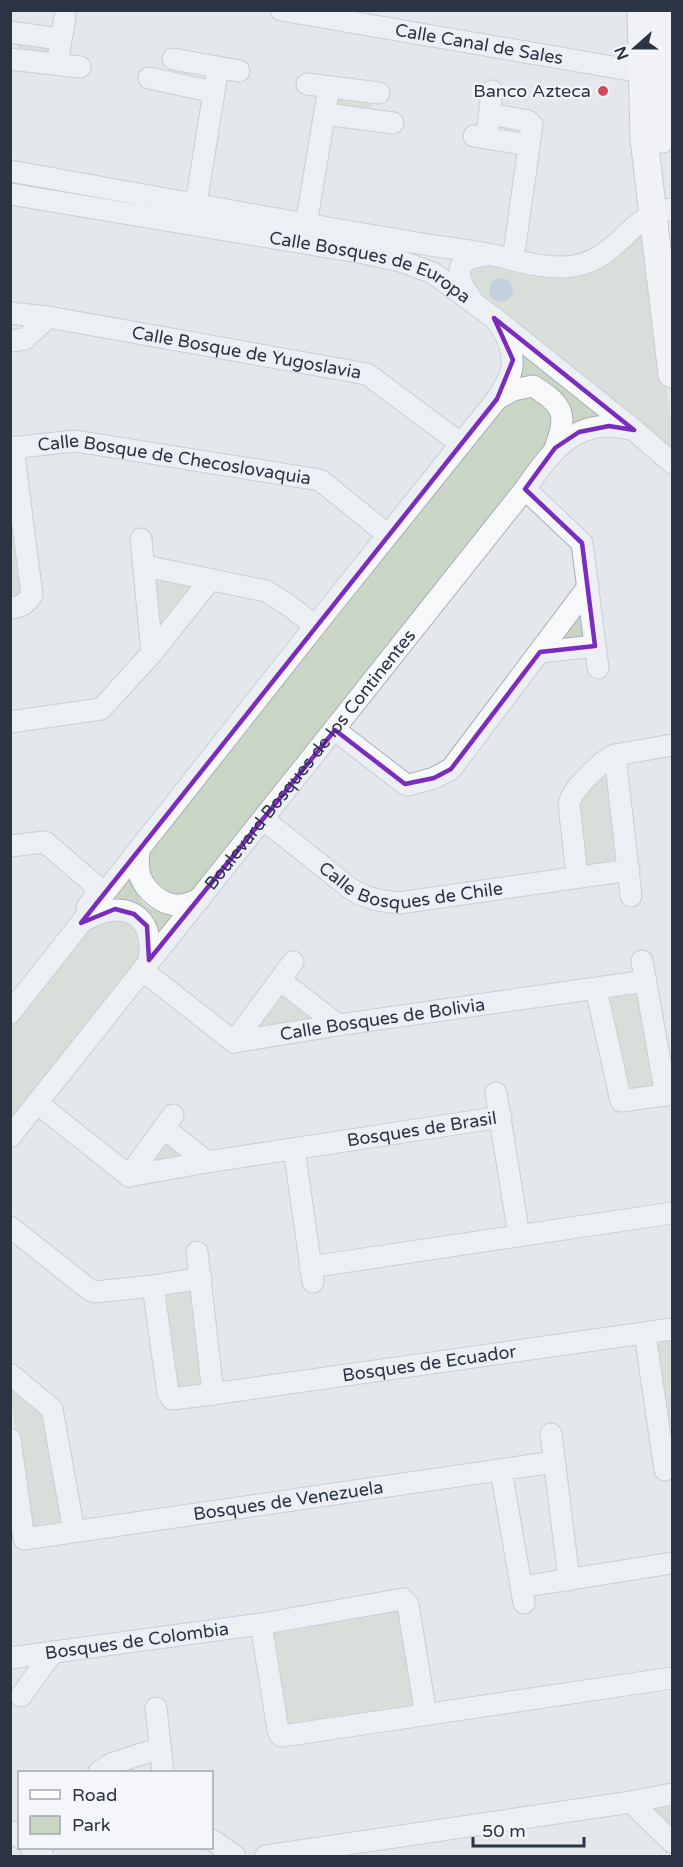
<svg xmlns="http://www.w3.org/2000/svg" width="683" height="1867" viewBox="0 0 683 1867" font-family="'Varela Round',sans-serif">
<rect width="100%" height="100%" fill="#e4e7ec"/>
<path fill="#c9d6c5" d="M18,41L53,45L50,55L18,51Z
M337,94L373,99L372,111L335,106Z
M644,228L672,426V449L481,298L474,288L470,274L473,266L478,263L583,274L603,268Z
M513,345L606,419L571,429L569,422L520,381Z
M524,394L548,401L556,433L194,893L187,897L160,894L145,868L148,855L424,507L504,400Z
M10,480L26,595L11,597H10Z
M152,575L197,585L158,637Z
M587,604L584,641L557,646Z
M606,765L623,861L582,869L574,802Z
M133,876C136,905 149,912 177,914L153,944L108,904Z
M113,914L143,927L140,961L11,1124V1028L95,922Z
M641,989L656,1089L623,1093L605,995Z
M280,994L313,1021L251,1036Z
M167,1139L186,1157L148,1165Z
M193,1286L208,1384L176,1396L160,1290Z
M672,1334V1445L667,1446L654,1337Z
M10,1381L45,1407L69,1528L33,1534L11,1400Z
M402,1607L422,1710L280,1734L262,1631Z
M672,1802V1837L642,1807Z"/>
<path fill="#9fb4cc" d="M489 290a12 12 0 1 1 24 0a12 12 0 1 1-24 0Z"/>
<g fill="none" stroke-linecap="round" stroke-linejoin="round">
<g stroke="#a9aeb7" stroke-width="23">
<g id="minor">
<path id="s1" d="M281,10L642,72"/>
<path d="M10,32L60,39"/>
<path d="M59,52L65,17"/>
<path d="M10,59L80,67"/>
<path d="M173,59L239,71"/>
<path d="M149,78L214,92"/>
<path d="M307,84L379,93"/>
<path d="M325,114L393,123"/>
<path d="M490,114L528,121L532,125L513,260"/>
<path d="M488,127L492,91"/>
<path d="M474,136L529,145"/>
<path d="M10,171C146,195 281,221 417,243C441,247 465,250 488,254C514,259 538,268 564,267C618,265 625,215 672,209"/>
<path id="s2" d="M10,194L364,253L400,261L433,273L494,318L634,430L672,463"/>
<path d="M196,204L218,67"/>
<path d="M306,225L329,87"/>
<path d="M471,298C462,287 451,265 471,258C476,256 481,256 486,255"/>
<path id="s3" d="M10,313L48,317L367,374L461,444"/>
<path d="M10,341L25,339L48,317"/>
<path d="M497,399L513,390L533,386C564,405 568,415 555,448"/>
<path id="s4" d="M10,448L75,441L320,480L388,535"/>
<path d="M525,489L582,543L598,668"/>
<path d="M141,539L152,653"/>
<path d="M145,566L266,591L287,604L315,626"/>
<path d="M10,608C21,607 26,604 32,595L13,448"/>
<path d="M540,652L595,646"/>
<path d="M10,722L101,709L152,653L210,580"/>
<path d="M335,730L405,784L409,785L434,778L451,769L588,587"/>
<path d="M615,755L631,896"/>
<path id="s5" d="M263,819L351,889C367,899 381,901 399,903L629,870"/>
<path d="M10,846L45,842L95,885V897L87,907"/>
<path d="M139,852C138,860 138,868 140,876C146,892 164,907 182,905C188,904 194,901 200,899"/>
<path d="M577,876L569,804C572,789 601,761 615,755L672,745"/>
<path d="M85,920C124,897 156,915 149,960"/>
<path d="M642,961L666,1095"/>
<path id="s6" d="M142,970L234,1042L338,1025L646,981"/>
<path d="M280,980L338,1025"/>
<path d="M596,989L621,1101L672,1094"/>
<path d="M10,1013L327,611L497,399C501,392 506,385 509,377C518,358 507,333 494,318"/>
<path d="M234,1042L293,962"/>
<path d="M496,1093L519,1236"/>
<path id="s7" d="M37,1103L129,1176L207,1162L501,1117"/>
<path d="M164,1128L207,1162"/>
<path id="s8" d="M10,1137L525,489C546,459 566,428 606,426C615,426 625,428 634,430"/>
<path d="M294,1149L313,1282"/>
<path d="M129,1176L173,1115"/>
<path d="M10,1227L90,1290L95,1292L153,1286L201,1278"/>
<path d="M197,1252L213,1394"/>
<path d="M310,1267L672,1213"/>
<path id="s9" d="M153,1286L168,1393L172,1399L213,1394L672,1329"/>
<path d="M645,1334L665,1470"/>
<path d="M10,1374L52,1409L74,1531"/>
<path d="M551,1434L569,1580"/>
<path id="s10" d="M10,1439L24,1539L554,1462"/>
<path d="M501,1470L524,1603"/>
<path d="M521,1587L672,1563"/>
<path d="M261,1624L278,1730L280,1735L282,1736L672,1678"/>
<path id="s11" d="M10,1658L261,1624L403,1599L408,1605L426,1715"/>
<path d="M21,1696L53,1652"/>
<path d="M156,1708L163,1772"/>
<path d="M99,1772L111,1764L160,1748"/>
<path d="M631,1802L672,1794"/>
<path d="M10,1831L20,1838"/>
<path d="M212,1840L235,1856"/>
<path d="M31,1848L43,1856"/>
<path d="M266,1856L631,1802L672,1842"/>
</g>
</g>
<g stroke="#a3abb8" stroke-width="29">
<path id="major" d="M641,10L644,139L672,374
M662,139L663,57L666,10"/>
</g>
<use href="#minor" stroke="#f7f8fa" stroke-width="21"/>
<use href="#major" stroke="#fff" stroke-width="27"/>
</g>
<path d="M0 0H683V1867H0ZM494,318L634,430L609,426L579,432L555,448L525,489L582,543L595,646L540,652L451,769L434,778L405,784L335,730L149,960L147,926L134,914L115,909L81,923L497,399L513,360Z" fill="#e4e7ec" fill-opacity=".55" fill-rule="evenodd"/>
<path fill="none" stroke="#7b2cbf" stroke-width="4.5" stroke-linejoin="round" d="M494,318L634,430L609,426L579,432L555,448L525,489L582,543L595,646L540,652L451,769L434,778L405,784L335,730L149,960L147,926L134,914L115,909L81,923L497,399L513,360Z"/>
<circle fill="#d1495b" stroke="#f4f6f9" stroke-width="2" cx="603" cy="91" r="6"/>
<g text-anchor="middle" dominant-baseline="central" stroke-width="4.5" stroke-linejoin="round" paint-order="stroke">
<g font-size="18" fill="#2b3445" stroke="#f4f6f9">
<text stroke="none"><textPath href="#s1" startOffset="201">Calle Canal de Sales</textPath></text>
<text stroke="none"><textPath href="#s2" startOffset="369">Calle Bosques de Europa</textPath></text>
<text stroke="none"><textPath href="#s3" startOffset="240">Calle Bosque de Yugoslavia</textPath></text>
<text stroke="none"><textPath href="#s4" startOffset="166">Calle Bosque de Checoslovaquia</textPath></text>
<text stroke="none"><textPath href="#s8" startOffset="482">Boulevard Bosques de los Continentes</textPath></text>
<text stroke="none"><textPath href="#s5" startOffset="171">Calle Bosques de Chile</textPath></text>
<text stroke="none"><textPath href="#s6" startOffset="267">Calle Bosques de Bolivia</textPath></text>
<text stroke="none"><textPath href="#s7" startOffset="414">Bosques de Brasil</textPath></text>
<text stroke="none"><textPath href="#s9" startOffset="375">Bosques de Ecuador</textPath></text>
<text stroke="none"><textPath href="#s10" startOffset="368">Bosques de Venezuela</textPath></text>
<text stroke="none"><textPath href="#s11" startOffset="128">Bosques de Colombia</textPath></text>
</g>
<g font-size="18" fill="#2b3445" stroke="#f4f6f9" text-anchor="end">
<text x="591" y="91">Banco Azteca</text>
</g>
</g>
<rect width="683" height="1867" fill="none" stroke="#2b3445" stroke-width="24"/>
<rect x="18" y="1771" width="195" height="78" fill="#f4f6f9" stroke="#a4a8b1" stroke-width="1.5"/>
<rect x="30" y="1790" width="30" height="9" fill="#ffffff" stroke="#a4a8b1" stroke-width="1.5"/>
<text x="72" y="1801" font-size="18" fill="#2b3445">Road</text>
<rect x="30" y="1816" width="30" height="18" fill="#c9d6c5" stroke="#a4a8b1" stroke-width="1.5"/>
<text x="72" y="1831" font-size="18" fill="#2b3445">Park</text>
<g transform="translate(635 48) rotate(249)" stroke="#f4f6f9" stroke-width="4.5" paint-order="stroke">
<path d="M0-4.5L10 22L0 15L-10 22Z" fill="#2b3445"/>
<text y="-9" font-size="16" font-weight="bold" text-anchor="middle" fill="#2b3445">N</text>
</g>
<path d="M473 1837v9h111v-9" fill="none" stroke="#2b3445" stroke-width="3"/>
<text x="482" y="1837" font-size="18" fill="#2b3445" stroke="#f4f6f9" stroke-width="4.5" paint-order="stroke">50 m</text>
</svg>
